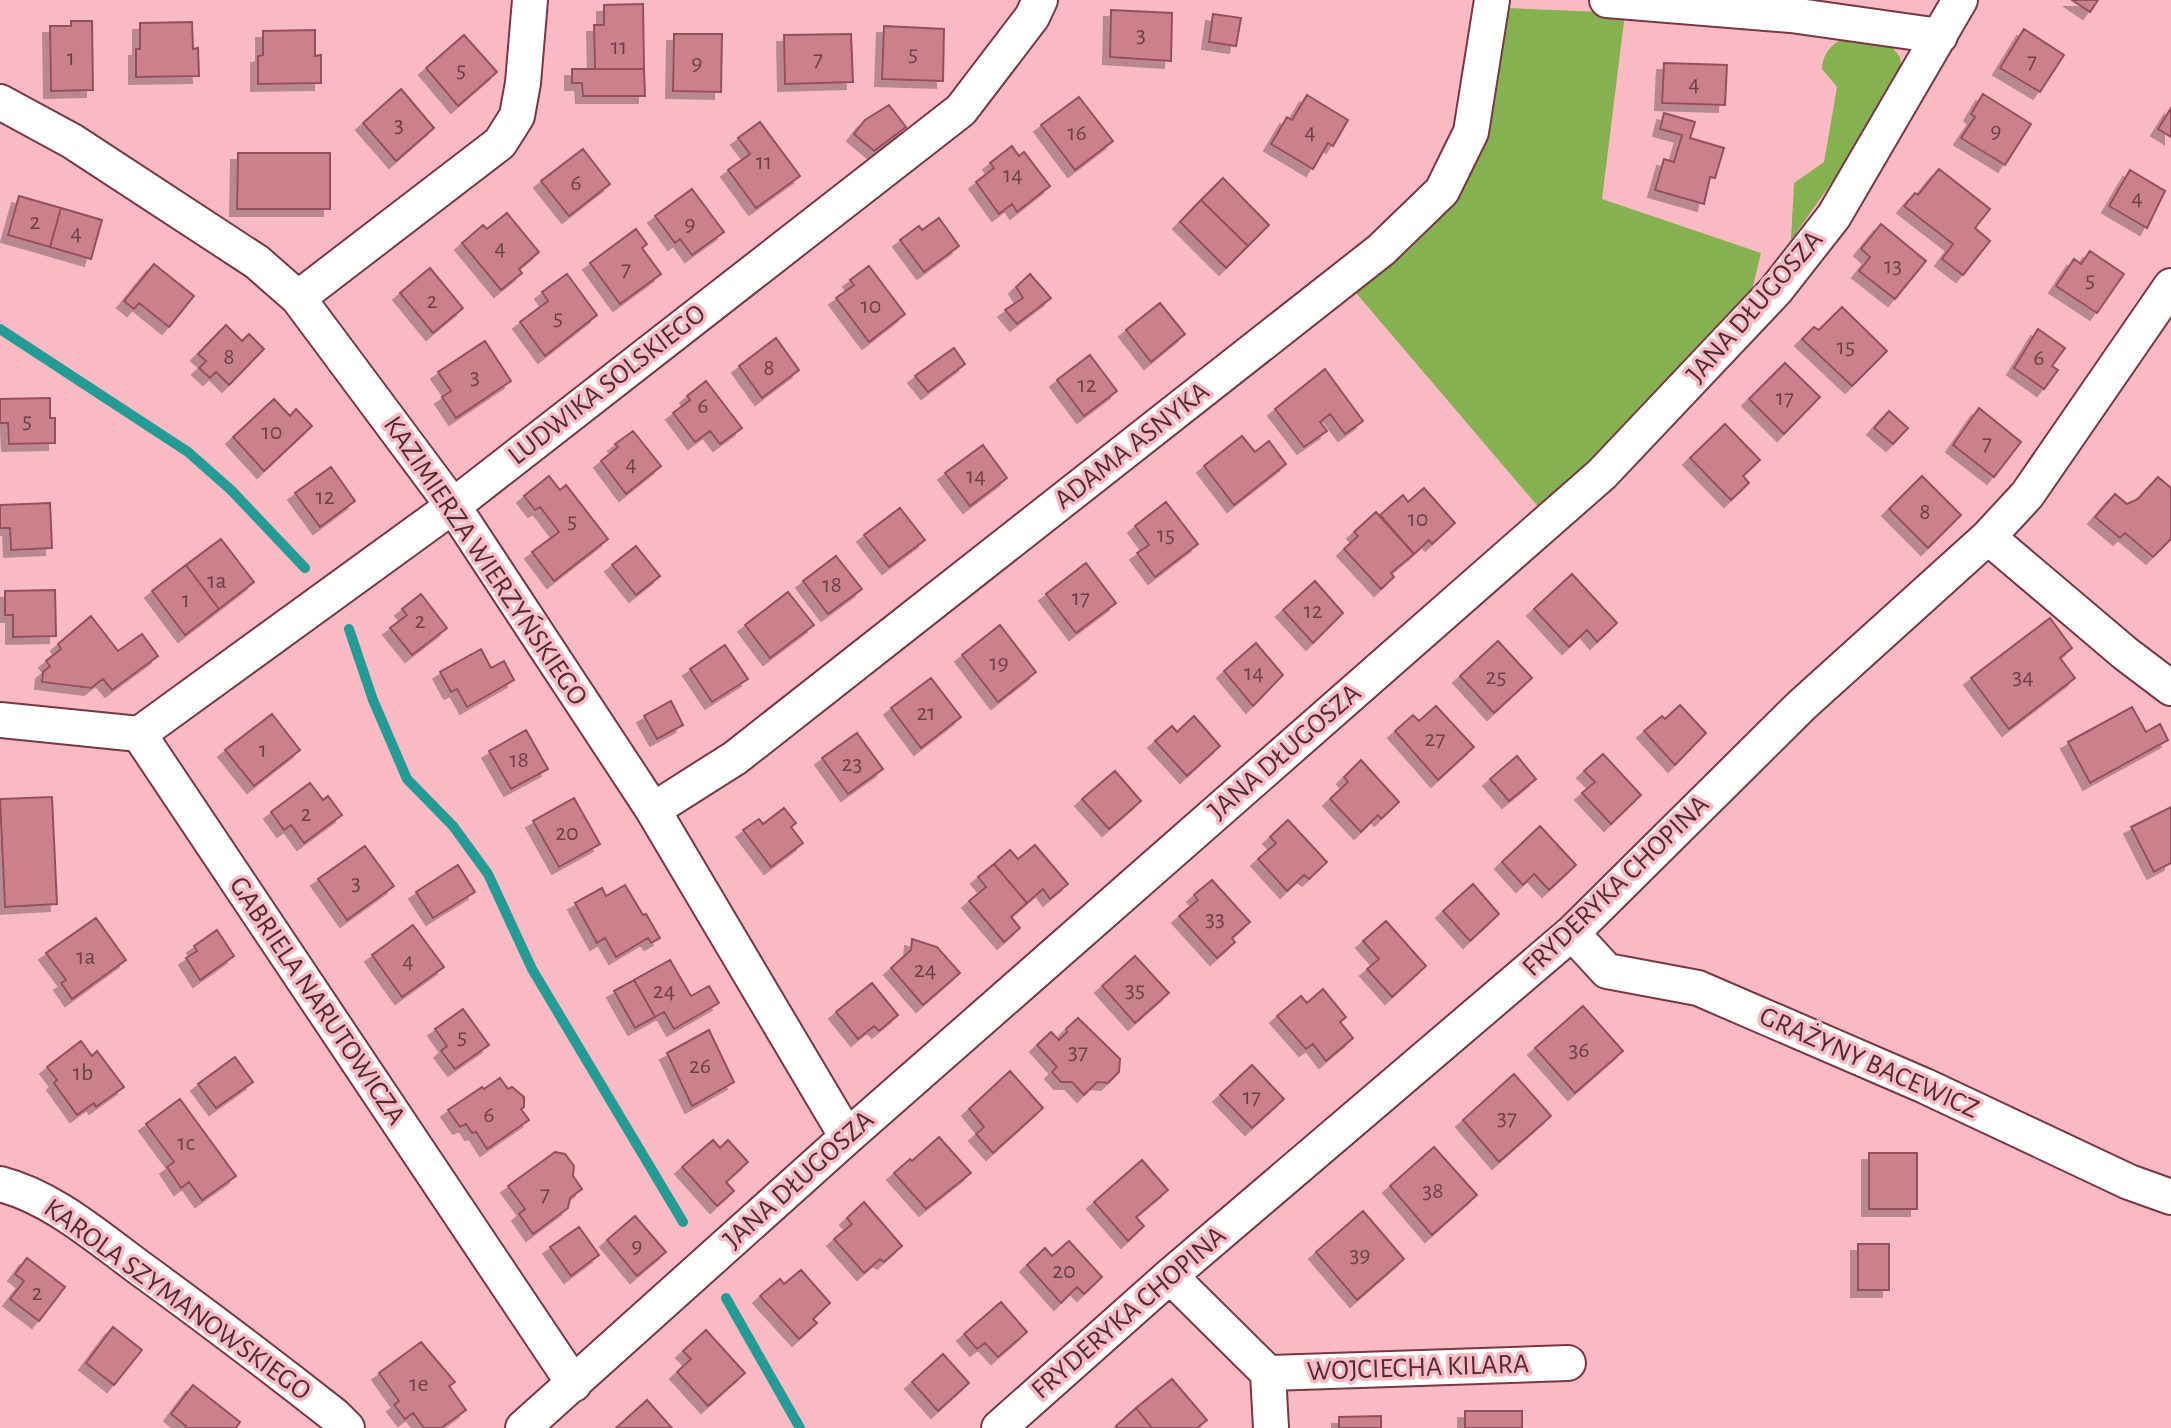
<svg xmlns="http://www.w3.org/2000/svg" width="2171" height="1428" viewBox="0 0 2171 1428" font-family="'Alegreya Sans',sans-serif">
<defs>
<filter id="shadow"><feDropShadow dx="-7" dy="7" stdDeviation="0" flood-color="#0004"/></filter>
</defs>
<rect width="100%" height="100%" fill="#fabac3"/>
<path fill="#86b151" d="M1485,7L1625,13L1602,199L1761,253L1748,307L1541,510L1351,287L1450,201Z
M1858,32L1885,38L1900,57L1904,81L1791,240L1794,183L1824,162L1837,87L1822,69C1823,47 1840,39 1858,32Z"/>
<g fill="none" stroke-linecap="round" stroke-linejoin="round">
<path stroke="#249b95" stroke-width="10" d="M0,329L188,452L231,490L305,568
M349,629L373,700L407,779L453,826L488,874L532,969L683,1222
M726,1298L800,1428"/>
</g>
<path fill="#cb818c" stroke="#95505c" stroke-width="2" filter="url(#shadow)" d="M2072,0H2098L2090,12Z
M643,4L644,69H595L594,25H604V5Z
M1111,10L1172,13L1171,61L1110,57Z
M1213,14L1241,18L1236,46L1209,42Z
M71,21H92L93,90L51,91L50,26H71Z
M192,22L193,49L198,48L199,76L136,77V49H140V23Z
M884,26L944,29L943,81L882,79Z
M2024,29L2064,55L2040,92L2000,68Z
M315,30V56L321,55V83L258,84V56L263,55V31Z
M674,34H722L721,92L673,91Z
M851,34L853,82L785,84L784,35Z
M464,35L497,72L458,106L426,68Z
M1664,63L1727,65L1725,105L1662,103Z
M572,69H644L645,96H583L582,83H572Z
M401,89L434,128L396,161L363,123Z
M1983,94L2031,124L2005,165L1961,138L1975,117L1971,114Z
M1307,95L1348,120L1333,146L1328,143L1313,169L1271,144L1287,117L1292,120Z
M1079,97L1113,141L1075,170L1041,125Z
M889,105L906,127L874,151L854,134L865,120Z
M2171,108V137L2158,129Z
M1664,113L1695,122L1690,138L1724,148L1715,178L1710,177L1704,204L1655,190L1664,159L1674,162L1682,135L1660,129Z
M760,122L800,176L756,208L728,170L750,154L738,138Z
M1012,146L1019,156L1024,152L1050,186L1017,212L1012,204L999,214L976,182L994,168L990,163Z
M583,149L610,184L569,216L541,181Z
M238,153H330V209H237Z
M1939,169L1990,209L1975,228L1990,241L1963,275L1942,259L1953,244L1904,206L1915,193L1918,195Z
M2130,170L2165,191L2147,228L2109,206Z
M1223,178L1269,225L1248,246L1201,200Z
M692,189L724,232L692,255L680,239L675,243L655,216Z
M19,196L61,208L50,247L8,235Z
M1201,200L1248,246L1226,268L1180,222Z
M61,208L102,220L91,259L50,247Z
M507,213L539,252L519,269L522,273L501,290L462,243L483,225L487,229Z
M939,218L959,246L924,272L900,240L919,226L922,230Z
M1881,224L1926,261L1895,299L1859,271L1870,257L1861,249Z
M636,229L647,244L642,248L661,274L620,304L590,263Z
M2090,251L2124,274L2097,313L2056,286L2074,259L2081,264Z
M154,264L194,296L169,327L139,303L134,309L124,301Z
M869,266L905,314L869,342L836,298L854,285L850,280Z
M430,268L463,308L433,333L400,293Z
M567,274L597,315L545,356L520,322L548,301L542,292Z
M1030,274L1051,298L1017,324L1005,310L1023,298L1016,287Z
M1160,303L1185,334L1151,362L1126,330Z
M1842,307L1887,351L1852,386L1802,339L1814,327L1819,330Z
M226,325L242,341L249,334L264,349L229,385L216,372L210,378L199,368L206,361L198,354Z
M2038,329L2065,348L2052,366L2058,370L2044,389L2014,368Z
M776,338L799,370L762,398L739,366Z
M485,341L511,381L456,418L442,397L451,391L438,372Z
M954,348L965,364L928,392L915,376Z
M1090,355L1117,391L1084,416L1057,380Z
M1785,363L1820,397L1784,434L1749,399Z
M1325,369L1363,421L1345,434L1330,414L1320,422L1327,431L1304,447L1275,409Z
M706,381L742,428L720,444L710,431L695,442L673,413L690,400L687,396Z
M50,398V418H55V443L9,444L8,423H0V399Z
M274,399L290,416L296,409L312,426L264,471L233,437Z
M1979,408L2021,442L1994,477L1953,445Z
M1889,411L1908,428L1893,444L1874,428Z
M1725,424L1760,460L1743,476L1749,483L1731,500L1690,458Z
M633,431L661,466L626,494L601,461L618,447L615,444Z
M1242,436L1255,452L1269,441L1286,464L1234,505L1204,466Z
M983,445L1007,478L970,506L945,473Z
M331,467L355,501L320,527L295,493Z
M549,476L560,490L566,485L608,539L554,581L532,552L559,532L540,507L535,510L524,496Z
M1922,476L1961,515L1928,548L1889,509Z
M2158,477L2171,488V539L2153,557L2125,533L2120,538L2095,517L2115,494L2127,504L2138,499Z
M1424,488L1455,523L1432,544L1429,540L1414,554L1380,515L1403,495L1408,502Z
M1166,502L1198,544L1155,577L1137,553L1149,545L1135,526Z
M50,503L52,548L11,550L10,528H0V505Z
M900,508L925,540L889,567L864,535Z
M1376,512L1414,554L1391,573L1394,577L1381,589L1344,549L1358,536L1354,532Z
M221,539L254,582L219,609L186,565Z
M636,546L660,576L636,595L612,565Z
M836,556L862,589L828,614L803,581Z
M1086,563L1116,603L1076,633L1046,594Z
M186,565L219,609L185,635L152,591Z
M1572,574L1617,623L1597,642L1587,630L1569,647L1534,609Z
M1315,581L1343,613L1313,643L1283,610Z
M55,590L56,636L13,637V615H5V591Z
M788,592L814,625L770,658L745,625Z
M421,594L447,628L412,655L390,628L407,615L402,609Z
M91,616L118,651L142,634L158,656L112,690L103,679L91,688L42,682L43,672L50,666L46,661L61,649L58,644Z
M2050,618L2072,648L2060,658L2075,678L2009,729L1971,678Z
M1000,625L1036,672L998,702L962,655Z
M1498,641L1532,678L1494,713L1460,676Z
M1256,643L1283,675L1253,706L1224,671Z
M725,645L748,679L712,702L690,669Z
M481,649L491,668L504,661L514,680L467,707L457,689L451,692L440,672Z
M931,678L961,717L921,748L891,708Z
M671,701L683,725L657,739L644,716Z
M1680,705L1706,733L1675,765L1644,731L1662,716L1665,719Z
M1436,706L1474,747L1438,780L1395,731L1413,715L1419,721Z
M2132,707L2146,732L2160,724L2168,740L2090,783L2068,742Z
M272,714L300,750L254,786L225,750Z
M1194,716L1220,746L1187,776L1155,741L1172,726L1177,732Z
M526,730L548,769L511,789L489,751Z
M857,733L883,769L848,794L822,758Z
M1603,754L1641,795L1611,824L1582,793L1595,782L1584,771Z
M1517,756L1536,779L1509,801L1490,779Z
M1361,760L1399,802L1381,819L1378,815L1361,832L1330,799L1348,782L1344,777Z
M1115,771L1141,801L1109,829L1082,799Z
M310,783L323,800L328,796L342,815L304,843L291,825L284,830L271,812Z
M52,797L57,904L5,907L0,799Z
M574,798L600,844L559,867L533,821Z
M2171,807V863L2154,872L2131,827Z
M784,808L796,823L791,827L803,843L771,867L743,830L759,819L763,824Z
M1288,820L1327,862L1309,879L1304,875L1287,891L1258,859L1276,843L1270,837Z
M1540,826L1576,865L1549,890L1534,874L1523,885L1502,862Z
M1035,845L1068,884L1050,899L1043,889L1027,903L994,864L1010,850L1018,859Z
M365,846L394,886L347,920L318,879Z
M994,864L1027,903L1011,917L1020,928L1004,942L969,901L986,887L978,877Z
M458,865L475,892L433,918L416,892Z
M1212,880L1250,922L1232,938L1235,942L1217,958L1179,916L1198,900L1194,895Z
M1473,884L1499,914L1470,941L1443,911Z
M625,885L643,915L646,914L660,938L651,943L648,938L616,957L605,938L597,943L575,903L602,888L606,896Z
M96,918L126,960L72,999L61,983L66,980L46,953Z
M1386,921L1426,966L1392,997L1367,969L1379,959L1363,941Z
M413,925L444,967L402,997L372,955Z
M217,930L234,956L200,980L186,958L197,951L194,946Z
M912,939L937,947L960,973L923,1005L891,968L911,950Z
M1135,956L1169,993L1135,1023L1102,986Z
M670,960L691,996L709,986L719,1003L674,1029L664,1012L655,1017L634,980Z
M634,980L655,1017L635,1028L614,991Z
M872,983L898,1015L879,1031L874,1026L858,1039L836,1012Z
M1323,989L1346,1017L1340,1022L1353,1038L1326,1061L1313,1044L1306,1049L1277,1016L1301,996L1307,1003Z
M1583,1006L1623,1051L1575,1093L1535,1048Z
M463,1009L489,1045L455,1069L441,1051L447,1046L435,1029Z
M1078,1018L1120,1059L1119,1072L1108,1083L1097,1082L1084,1095L1072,1082H1061L1052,1072L1057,1067L1037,1045L1051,1032L1059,1040L1067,1032L1066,1029Z
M709,1030L734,1082L692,1106L667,1053Z
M81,1041L92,1056L97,1051L124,1087L96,1107L94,1103L77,1115L54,1083L57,1080L47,1067Z
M235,1057L253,1082L216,1108L198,1084Z
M1252,1065L1284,1099L1252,1128L1220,1095Z
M1010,1071L1043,1108L993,1153L976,1134L984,1127L969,1109Z
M1514,1074L1551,1116L1499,1162L1463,1120Z
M500,1078L508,1089L512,1087L524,1097V1107L521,1109L529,1120L487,1149L476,1132L472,1133L466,1124L460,1127L448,1110L482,1087L484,1089Z
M180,1099L236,1176L202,1200L189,1182L181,1188L167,1167L174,1162L146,1124Z
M939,1137L971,1173L926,1209L894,1173L910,1159L912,1161Z
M713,1140L720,1148L728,1140L748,1162L726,1182L734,1191L717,1206L682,1167Z
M1434,1147L1477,1195L1432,1235L1390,1186Z
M555,1152L565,1154L574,1166L573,1176L582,1189L570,1198L568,1208L533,1234L519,1214L525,1209L508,1186Z
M1869,1153H1917V1209H1869Z
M1142,1160L1168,1190L1136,1217L1144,1226L1128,1241L1094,1202Z
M864,1202L902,1246L884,1262L880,1259L864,1273L834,1239L852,1224L847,1218Z
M1363,1211L1404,1259L1357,1300L1316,1252Z
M635,1216L666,1252L637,1276L607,1240Z
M579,1227L599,1255L571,1276L550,1247Z
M1069,1241L1102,1277L1084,1294L1077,1287L1061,1303L1027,1265L1045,1248L1052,1256Z
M1858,1244H1889V1290H1858Z
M27,1258L65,1287L39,1321L10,1299L24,1281L15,1274Z
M801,1270L830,1303L813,1319L817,1323L799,1339L760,1296L780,1279L784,1284Z
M1001,1302L1027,1332L998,1357L985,1343L977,1349L964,1334Z
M113,1327L142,1350L114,1385L86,1363Z
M706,1330L745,1373L708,1406L677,1372L691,1359L683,1351Z
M421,1342L455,1382L449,1386L466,1410L441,1428H424L413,1413L405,1419L394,1405L399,1401L379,1373Z
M943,1354L969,1383L938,1411L912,1382Z
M1172,1379L1207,1420L1197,1428H1152L1136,1408Z
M193,1385L240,1422L236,1428H185L186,1426L171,1414Z
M647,1400L672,1428H616Z
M1136,1408L1152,1428H1117L1116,1426Z
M1465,1411H1522V1428H1465Z
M1381,1416V1428H1339V1417Z"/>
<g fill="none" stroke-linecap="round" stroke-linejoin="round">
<g stroke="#793744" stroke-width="38">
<path id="minor" d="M1607,0L1791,15L1940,36
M0,102L72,141L257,262L298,298L453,506L653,810L847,1137
M298,298L500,143L517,116L523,83L530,0
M1988,537L2126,654L2171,688
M0,720L139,734L574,1384
M139,734L453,506L961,110L1032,17L1040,0
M653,810L735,758L1381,250L1442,191L1471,132L1492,0
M1572,933L1607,971L1698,988L1925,1086L2129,1182L2171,1197
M0,1184C51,1197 95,1235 137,1266C203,1314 269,1364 334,1415L347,1428
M1170,1276L1268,1373
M523,1428L847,1137L1602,474L1776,290L1834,216L1960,0
M999,1428L1170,1276L1572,933L1802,705L1988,537L2027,495L2171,286
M1271,1428L1268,1373L1568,1363"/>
</g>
<use href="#minor" stroke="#fff" stroke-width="34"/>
</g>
<g text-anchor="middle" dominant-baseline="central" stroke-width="7" stroke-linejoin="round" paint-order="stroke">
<g font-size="24" fill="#6c4248">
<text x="1141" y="35">3</text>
<text x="619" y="47">11</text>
<text x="913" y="54">5</text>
<text x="71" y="58">1</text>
<text x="818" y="59">7</text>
<text x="2032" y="61">7</text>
<text x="697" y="63">9</text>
<text x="461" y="70">5</text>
<text x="1694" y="84">4</text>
<text x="399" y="125">3</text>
<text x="1996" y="131">9</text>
<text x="1310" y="132">4</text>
<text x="1077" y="133">16</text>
<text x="764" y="162">11</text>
<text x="1013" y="175">14</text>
<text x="576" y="183">6</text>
<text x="2137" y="198">4</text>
<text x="35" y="222">2</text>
<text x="690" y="224">9</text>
<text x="76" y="233">4</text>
<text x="500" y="248">4</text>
<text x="1893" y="266">13</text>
<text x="626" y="269">7</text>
<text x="2090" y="280">5</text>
<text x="432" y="301">2</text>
<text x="871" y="306">10</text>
<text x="558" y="318">5</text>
<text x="1846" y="347">15</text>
<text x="229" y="357">8</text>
<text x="2039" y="358">6</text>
<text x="769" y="368">8</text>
<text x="475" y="377">3</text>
<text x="1087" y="385">12</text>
<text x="1785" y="398">17</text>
<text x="703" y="406">6</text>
<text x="27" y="421">5</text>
<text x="272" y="432">10</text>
<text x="1987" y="443">7</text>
<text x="631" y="464">4</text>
<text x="976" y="476">14</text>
<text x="325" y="497">12</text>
<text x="1925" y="512">8</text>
<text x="1418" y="519">10</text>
<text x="572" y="521">5</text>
<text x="1166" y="535">15</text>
<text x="217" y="581">1a</text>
<text x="832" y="585">18</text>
<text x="1081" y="598">17</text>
<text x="186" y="600">1</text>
<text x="1313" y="611">12</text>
<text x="420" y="621">2</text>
<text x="999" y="663">19</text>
<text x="1254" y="673">14</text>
<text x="1496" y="677">25</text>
<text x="2023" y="677">34</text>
<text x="926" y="713">21</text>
<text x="1435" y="739">27</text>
<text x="263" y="750">1</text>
<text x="519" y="760">18</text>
<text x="852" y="764">23</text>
<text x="306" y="814">2</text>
<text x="567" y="833">20</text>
<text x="356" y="883">3</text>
<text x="1215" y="919">33</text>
<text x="86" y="957">1a</text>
<text x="408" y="961">4</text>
<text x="925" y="970">24</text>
<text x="1135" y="990">35</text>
<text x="664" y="991">24</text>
<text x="462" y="1037">5</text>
<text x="1579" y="1050">36</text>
<text x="1078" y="1052">37</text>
<text x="700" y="1066">26</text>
<text x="83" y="1073">1b</text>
<text x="1252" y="1097">17</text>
<text x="489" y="1115">6</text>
<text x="1507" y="1118">37</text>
<text x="186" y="1143">1c</text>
<text x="1433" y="1191">38</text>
<text x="545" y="1194">7</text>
<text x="637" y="1246">9</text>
<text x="1360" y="1255">39</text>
<text x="1064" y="1271">20</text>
<text x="37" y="1293">2</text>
<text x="419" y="1384">1e</text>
</g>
<g font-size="28" fill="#4d2d32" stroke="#fabac3">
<text transform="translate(1755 307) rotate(-49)">JANA DŁUGOSZA</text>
<text transform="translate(607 385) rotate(-38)">LUDWIKA SOLSKIEGO</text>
<text transform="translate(1132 446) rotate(-38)">ADAMA ASNYKA</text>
<text transform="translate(485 561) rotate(56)">KAZIMIERZA WIERZYŃSKIEGO</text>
<text transform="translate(1285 752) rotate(-41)">JANA DŁUGOSZA</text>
<text transform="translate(1616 886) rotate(-44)">FRYDERYKA CHOPINA</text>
<text transform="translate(317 1001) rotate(56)">GABRIELA NARUTOWICZA</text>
<text transform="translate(1869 1063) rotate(24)">GRAŻYNY BACEWICZ</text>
<text transform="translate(799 1180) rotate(-42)">JANA DŁUGOSZA</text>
<text transform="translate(177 1300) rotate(36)">KAROLA SZYMANOWSKIEGO</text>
<text transform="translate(1129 1313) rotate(-41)">FRYDERYKA CHOPINA</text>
<text transform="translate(1418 1368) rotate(-2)">WOJCIECHA KILARA</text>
</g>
</g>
</svg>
